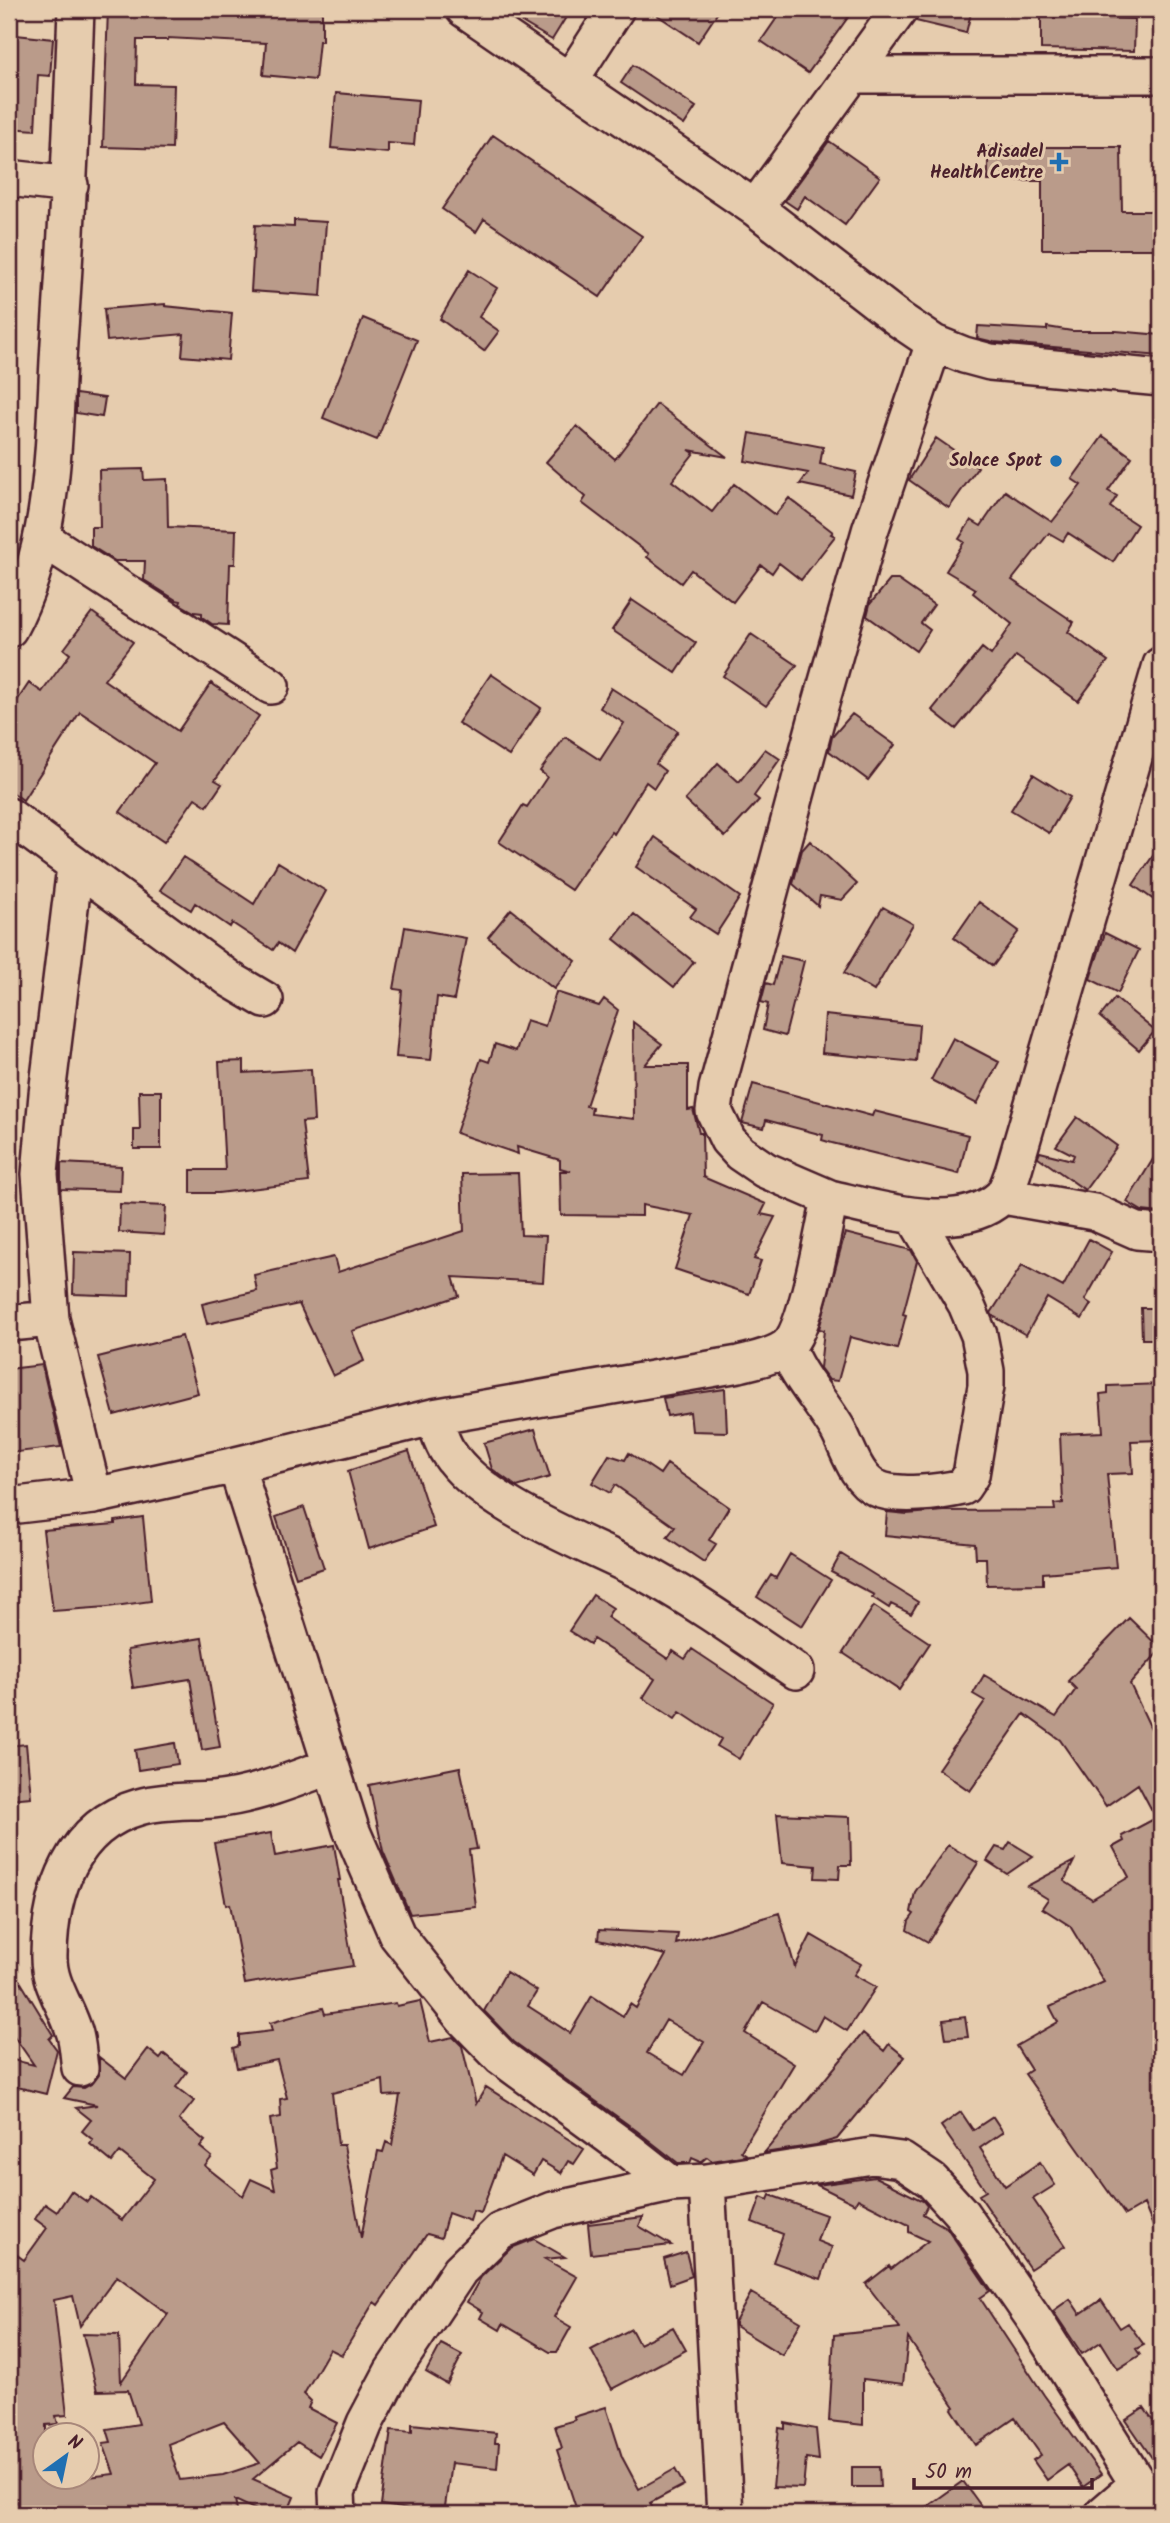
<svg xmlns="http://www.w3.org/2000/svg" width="1170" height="2523" viewBox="0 0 1170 2523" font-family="Kalam,sans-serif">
<rect width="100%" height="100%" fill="#e6ccae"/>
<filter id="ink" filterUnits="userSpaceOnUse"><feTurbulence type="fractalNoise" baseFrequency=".0143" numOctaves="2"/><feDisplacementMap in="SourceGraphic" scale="14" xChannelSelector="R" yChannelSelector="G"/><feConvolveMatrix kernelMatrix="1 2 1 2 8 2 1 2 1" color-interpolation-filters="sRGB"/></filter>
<g filter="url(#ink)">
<path fill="#ba9b8a" stroke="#4a1f2b" stroke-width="2" fill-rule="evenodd" d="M108,9L212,11V9H322V41H319L315,80L263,75L266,43L168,38V40H137L136,84L174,85L172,149L103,147Z
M500,9H571L552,40Z
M648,9H720L698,42Z
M783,9H854L808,73L761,41Z
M920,9H972L966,33L916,21Z
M1041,17L1135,19L1134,51L1041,49Z
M16,35L53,39L50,76L38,75L35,130L9,128V90Z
M633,65L696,107L684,125L621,83Z
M336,93L418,100L414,145L388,143V153L331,148Z
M493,135L642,236L600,297L484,219L476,232L442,209Z
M829,141L880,177L845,225L805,196L797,209L785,201Z
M988,147H1121L1122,211H1161V249H1042V181H988Z
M294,220L326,222L321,296L251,291L255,225L294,227Z
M469,270L497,288L479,317L499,331L484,351L440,319Z
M165,304V306L232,313L228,360L182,356L184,334L107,341L104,309Z
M363,318L417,340L377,440L323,418Z
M978,326L1047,330V327L1072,331H1116L1161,335V356L994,342L977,338Z
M76,394L105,398L102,417L76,413Z
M657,404L727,457L689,450L694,453L672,481L712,512L734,484L775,515L789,498L833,532L831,534L835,536L801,580L779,563L772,573L761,565L733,602L691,570L681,583L647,557L649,554L582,503L586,497L546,462L577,426L615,459Z
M750,433L823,447L820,464L856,472L851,495L800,484L808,473L745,461Z
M1103,436L1132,457L1108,491L1117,496L1110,507L1137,525L1113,562L1068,533L1063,541L1049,533L1012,580L1074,622L1068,632L1108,661L1078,701L1016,656L956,729L932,710L982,648L991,655L1012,624L973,593L976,589L946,571L964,542L959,539L971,520L981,526L1005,491L1052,522L1081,485L1072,479Z
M936,438L978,467L949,508L909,480Z
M143,469L144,480L167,479L168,527L236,530L235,564H230L228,625L212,624L202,617V613L194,612L180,604L181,601L176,600L144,580L145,561H115L91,546V527H100L99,470Z
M890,580H898L934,605L921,623L930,630L916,651L867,616L870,604Z
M632,600L696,643L676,673L612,630Z
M92,612L133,642L104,680L178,731L211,683L259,716L215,780L222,784L207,806L195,798L164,842L120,812L155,763L80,712L23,800L9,790V713L29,683L42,692L70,654L64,649Z
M751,634L797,665L766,706L723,676Z
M491,674L541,708L509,756L458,723Z
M611,688L678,731L656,764L665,771L654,788L646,782L614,834L611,832L571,890L499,842L523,805L527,807L547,777L540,771L565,737L600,760L624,723L600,708Z
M852,714L895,745L868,780L829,751L832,737Z
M765,749L780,759L754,796L759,800L725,837L685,800L718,763L739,782Z
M1033,774L1070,797L1049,833L1011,810Z
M655,837L740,897L716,934L690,917L696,909L636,867Z
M810,841L857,884L842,900L820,896L818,906L793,884L802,850Z
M1161,844V905L1133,885Z
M183,857L254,904L278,862L326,891L292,953L278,943L273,950L232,923L230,927L195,903L191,910L160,890Z
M979,902L1019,931L993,966L954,938Z
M883,907L913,924L874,991L844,973Z
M511,909L576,961L554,989L488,937Z
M634,914L694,962L674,987L614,939Z
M405,927L466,938L454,1000L437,997L431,1060L396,1057L402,990L394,989Z
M1105,933L1139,950L1118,993L1090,979Z
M781,956L804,961L785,1036L763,1030L768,1004L761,1002L766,983L773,985Z
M556,992L599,1006L604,999L618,1010L586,1106L592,1107L591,1114L634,1119L633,1022L662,1044L645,1065H688V1110L693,1109L699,1133H702L703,1177L766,1204L761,1214L775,1217L754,1259L761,1261L749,1294L675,1269L693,1215L642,1205V1216L561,1215L560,1171H571L560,1168V1160L517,1147L518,1154L456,1133L481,1059L489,1062L495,1044L516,1051L526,1020L545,1026Z
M1115,998L1155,1031L1139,1050L1100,1017Z
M825,1015L919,1025L916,1062L822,1053Z
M953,1038L999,1062L977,1104L931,1080Z
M244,1061V1073L311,1069L314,1121L302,1122L309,1182L218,1193H191V1170H225L219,1062Z
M753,1084L872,1116L874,1111L968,1135L959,1174L832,1143L822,1140L823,1135L766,1120L764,1128L742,1123Z
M139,1091H161V1149H134V1130H140Z
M1077,1117L1117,1146L1085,1190L1038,1157L1040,1152L1072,1160L1074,1155L1056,1146Z
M1161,1146V1213L1142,1211L1127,1202Z
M61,1163L121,1166L120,1191L61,1189Z
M518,1173L521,1235L546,1236L543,1282L453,1277L459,1296L352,1331L364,1361L333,1376L299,1304L207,1324L202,1304L257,1291L254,1275L334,1257L338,1272L464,1231L462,1174Z
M120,1204L166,1206L164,1235L119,1232Z
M845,1233L911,1250L917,1261L903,1314L906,1315L897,1349L850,1337L838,1381L829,1380L820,1368L824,1330L819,1329Z
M1089,1239L1112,1252L1085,1300L1091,1304L1082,1319L1047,1298L1026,1335L993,1316L991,1313L1022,1265L1063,1287Z
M74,1252L130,1254L129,1296L73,1294Z
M1141,1308H1161V1339H1142Z
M182,1336L198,1393L114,1415L98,1357Z
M42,1365L61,1447L9,1453V1369Z
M1161,1384V1440L1131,1441L1133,1473L1107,1474L1116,1567L1043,1573V1584L987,1585L986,1558H976L975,1544L885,1535L887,1512L907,1514L944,1511L1055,1510L1054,1504L1063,1503L1060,1434L1103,1432L1100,1394L1108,1393V1386Z
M725,1389L727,1432L692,1431L690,1412L667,1416L663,1398Z
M535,1429L550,1477L517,1487L492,1469L484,1443Z
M409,1451L434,1527L369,1549L348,1471Z
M629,1453L660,1474L667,1464L729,1507L709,1540L716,1544L704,1562L667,1537L675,1527L615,1485L610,1493L592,1483L609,1455L625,1460Z
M304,1507L324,1568L296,1577L276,1517Z
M143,1517L151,1601L108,1607L53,1611L43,1530L115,1524V1521Z
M790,1554L831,1580L802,1626L757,1597L771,1575L776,1578Z
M841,1554L918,1602L911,1614L891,1604L889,1608L872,1597L874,1595L831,1572Z
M593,1595L613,1608L607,1617L668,1659L673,1651L685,1659L692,1649L773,1703L739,1759L717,1746L721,1739L680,1712L675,1719L643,1698L655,1679L593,1639L590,1644L569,1631Z
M874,1606L930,1643L899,1690L843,1653Z
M1129,1618L1161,1649L1130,1684L1161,1750L1160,2243L1144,2204L1125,2215L1025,2074L1031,2070L1016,2046L1058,2022L1050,2007L1104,1982L1070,1926L1042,1908L1048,1899L1027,1886L1074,1861L1064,1881L1092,1899L1129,1877L1113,1847L1124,1841L1122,1836L1156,1818L1138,1784L1106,1806L1060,1740L1024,1714L970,1791L938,1769L985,1701L973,1694L984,1675L1056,1717L1076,1689L1068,1681Z
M202,1638L220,1747L202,1750L190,1679L133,1688L127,1650Z
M175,1743L178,1764L138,1770L135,1750Z
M26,1744L31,1797L9,1799V1746Z
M460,1767L477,1849L469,1850L476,1907L410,1914L383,1851L369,1785Z
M777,1814L850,1817L851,1865H840L839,1879L815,1878L816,1866L782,1863Z
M271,1833L275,1856L334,1845L340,1880H338L353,1966L245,1984L230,1904L226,1905L214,1843Z
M1010,1842L1033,1856L1007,1874L987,1861L996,1847L1005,1850Z
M948,1845L978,1863L928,1942L907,1930L909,1921L914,1914L911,1912L915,1892Z
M779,1913L795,1967L811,1935L861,1964L854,1975L876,1987L847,2031L823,2016L815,2031L763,2002L745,2033L794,2064L741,2151L747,2155L712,2161L707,2157L701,2162L692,2158L690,2163H678L637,2131L514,2042L484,2011L506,1972L537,1991L528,2006L570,2033L592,1996L623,2016L630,2004L636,2008L666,1955L598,1940L599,1930L678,1934L676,1944ZM666,2020L704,2042L684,2075L647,2053Z
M9,1963L53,2035L49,2039L57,2050L46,2094L9,2085V2059L34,2065L9,2029Z
M420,2001L430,2042L453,2037L462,2046L476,2104L486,2087L584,2149L574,2164L568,2161L561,2173L541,2161L533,2175L502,2156L481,2213L473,2211L470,2221L448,2213L441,2238L427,2234L378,2305L374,2302L342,2355L330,2349L304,2394L311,2401L308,2408L337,2423L319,2456L297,2442L253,2479L294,2497L287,2514H265L235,2500L238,2514H9V2249L24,2260L47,2228L35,2219L45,2204L57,2212L71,2191L87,2202L91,2197L122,2220L154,2179L120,2152L112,2162L90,2144L93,2140L82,2131L91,2120L76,2108L97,2105L64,2098L73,2087L84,2088L93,2083L99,2075V2057L126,2078L148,2049L160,2059L164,2054L187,2072L176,2087L194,2101L179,2120L205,2141L200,2147L212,2157L205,2166L243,2196L251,2179L275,2190L271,2170L277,2168L270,2119L281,2117L280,2099L287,2098L277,2060L237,2068L233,2048L239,2046V2035L272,2031L270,2023L323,2008L325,2014L396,2003L397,2006ZM383,2080L384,2096L400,2095L392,2145L386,2142L383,2152L378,2151L361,2238L344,2145H338L332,2093ZM117,2276L168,2314L121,2382L119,2335L83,2334L97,2391L128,2390L139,2424L107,2429L111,2442L103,2443L114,2474L88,2477H46V2425L58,2424L56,2416L67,2415L54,2300L73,2296L80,2326ZM224,2422L260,2463L223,2475L180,2480L168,2444Z
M965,2017L968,2037L946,2039L943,2020Z
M863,2033L884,2051L889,2044L905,2057L837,2139L816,2145L764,2153Z
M961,2112L973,2130L993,2117L1003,2132L980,2148L1005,2186L1040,2162L1055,2185L1033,2199L1065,2246L1030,2269L979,2195L986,2191L941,2126Z
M875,2177L923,2201L927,2206L923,2214L947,2228L990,2291L980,2298L1044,2395L1101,2474L1083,2487L1068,2465L1047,2480L1033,2460L1041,2455L1015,2418L976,2445L952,2409L955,2407L908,2338L903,2384L863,2379V2425L829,2421L834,2335L900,2328L866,2284L889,2266L891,2269L928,2241L909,2232V2225L858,2199L855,2204L817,2185Z
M770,2195L826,2215L817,2241L832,2247L821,2279L773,2262L783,2234L752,2222L761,2197L768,2200Z
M643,2217L639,2226L671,2245L591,2254L588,2224Z
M534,2239L565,2257L545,2259L577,2277L554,2317L571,2327L557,2352H550L503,2324L500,2330L480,2318L483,2312L467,2302L481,2277L511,2248Z
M686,2252L692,2276L670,2284L664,2259Z
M751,2293L801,2322L782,2355L735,2326V2322Z
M1070,2299L1080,2314L1101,2300L1120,2328L1128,2323L1144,2345L1136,2349L1140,2355L1118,2369L1101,2342L1082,2354L1053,2311Z
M673,2327L686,2350L612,2389L591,2350L631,2329L639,2344Z
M441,2344L462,2355L447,2384L426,2372Z
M606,2407L622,2457L639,2489L675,2469L684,2485L650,2503L656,2514H578L557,2450L562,2448L555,2426L575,2420L574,2417Z
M1144,2408L1153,2421L1161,2416V2471L1126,2420Z
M785,2423L816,2429L819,2460L806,2458L803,2488L773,2487L779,2428L785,2429Z
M412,2424L496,2433L495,2443H499L497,2468L451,2463L444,2514L381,2505L391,2430L412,2432Z
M852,2467H879L880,2487H852Z
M963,2481L981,2506L970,2514H917Z"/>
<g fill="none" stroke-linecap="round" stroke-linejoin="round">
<g stroke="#4a1f2b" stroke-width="40">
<path id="minor" d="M464,9L755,208L900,320L934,343L964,355L990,362L1161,378
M852,75H1161
M569,82L616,9
M9,178L70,185
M755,208L900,9
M42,538L271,686
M9,629C56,543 53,439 59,343C67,232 72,120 76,9
M9,816L231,980L265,1000
M75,867L47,1094L40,1174L51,1319L94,1496
M1003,1196L1094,1212L1137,1231L1161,1233
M830,1198L765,1170L740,1153L728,1140L714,1111L717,1088L817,717L870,531L934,343
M9,1323L51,1319
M787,1347C794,1372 824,1405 838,1430C848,1448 856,1479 876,1488C896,1498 941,1492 963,1487L971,1475L986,1386V1371L979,1335L966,1304L915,1218
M433,1417C438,1428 441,1442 448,1452C483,1507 594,1546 652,1577C702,1605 749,1639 796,1671
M236,1465L351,1829L397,1935L463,2018L501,2057L628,2150L671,2184
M9,1506L94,1496L236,1465L433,1417L739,1364C754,1360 772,1357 785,1348C806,1333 824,1227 830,1198C878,1209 960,1235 1001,1197C1007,1191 1010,1180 1013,1172L1161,665
M80,2068C78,2056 78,2042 74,2031C66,2005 48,1983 49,1955C50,1892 72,1826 139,1807C163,1800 188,1802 213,1800C254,1796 292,1780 331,1766
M707,2182L725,2514
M338,2514L337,2492L365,2423L392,2372L460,2270L500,2231L553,2210L671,2184L707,2182L872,2156L901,2160L932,2181L961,2213L1037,2323L1138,2484L1161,2513
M1103,2514L1138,2484"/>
</g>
<use href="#minor" stroke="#e6ccae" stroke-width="35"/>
</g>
</g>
<g fill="#1f6fb2" stroke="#e6ccae" stroke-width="2.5">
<path d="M1055.5 151.5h7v7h7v7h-7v7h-7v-7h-7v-7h7z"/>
<circle cx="1056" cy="461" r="7"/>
</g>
<g text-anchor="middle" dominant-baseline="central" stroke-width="6" stroke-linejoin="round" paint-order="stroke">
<g font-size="18" font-weight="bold" fill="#4a1f2b" stroke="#e6ccae" text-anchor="end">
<text x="1043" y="152">Adisadel<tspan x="1043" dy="21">Health Centre</tspan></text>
<text x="1042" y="461">Solace Spot</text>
</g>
</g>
<rect width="1170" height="2523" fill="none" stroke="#e6ccae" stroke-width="35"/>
<rect x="18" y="18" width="1135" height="2488" fill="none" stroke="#4a1f2b" stroke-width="2.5" filter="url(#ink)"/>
<g transform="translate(66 2456) rotate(33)"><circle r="33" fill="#e6ccae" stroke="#a8877a" stroke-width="2"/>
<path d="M0-5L12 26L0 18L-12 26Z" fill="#1f6fb2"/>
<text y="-10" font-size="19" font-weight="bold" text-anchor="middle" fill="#4a1f2b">N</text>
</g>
<path d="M914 2478v10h178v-10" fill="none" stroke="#4a1f2b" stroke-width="3.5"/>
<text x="925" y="2478" font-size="21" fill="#4a1f2b" stroke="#e6ccae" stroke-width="5" paint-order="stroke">50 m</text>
</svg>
